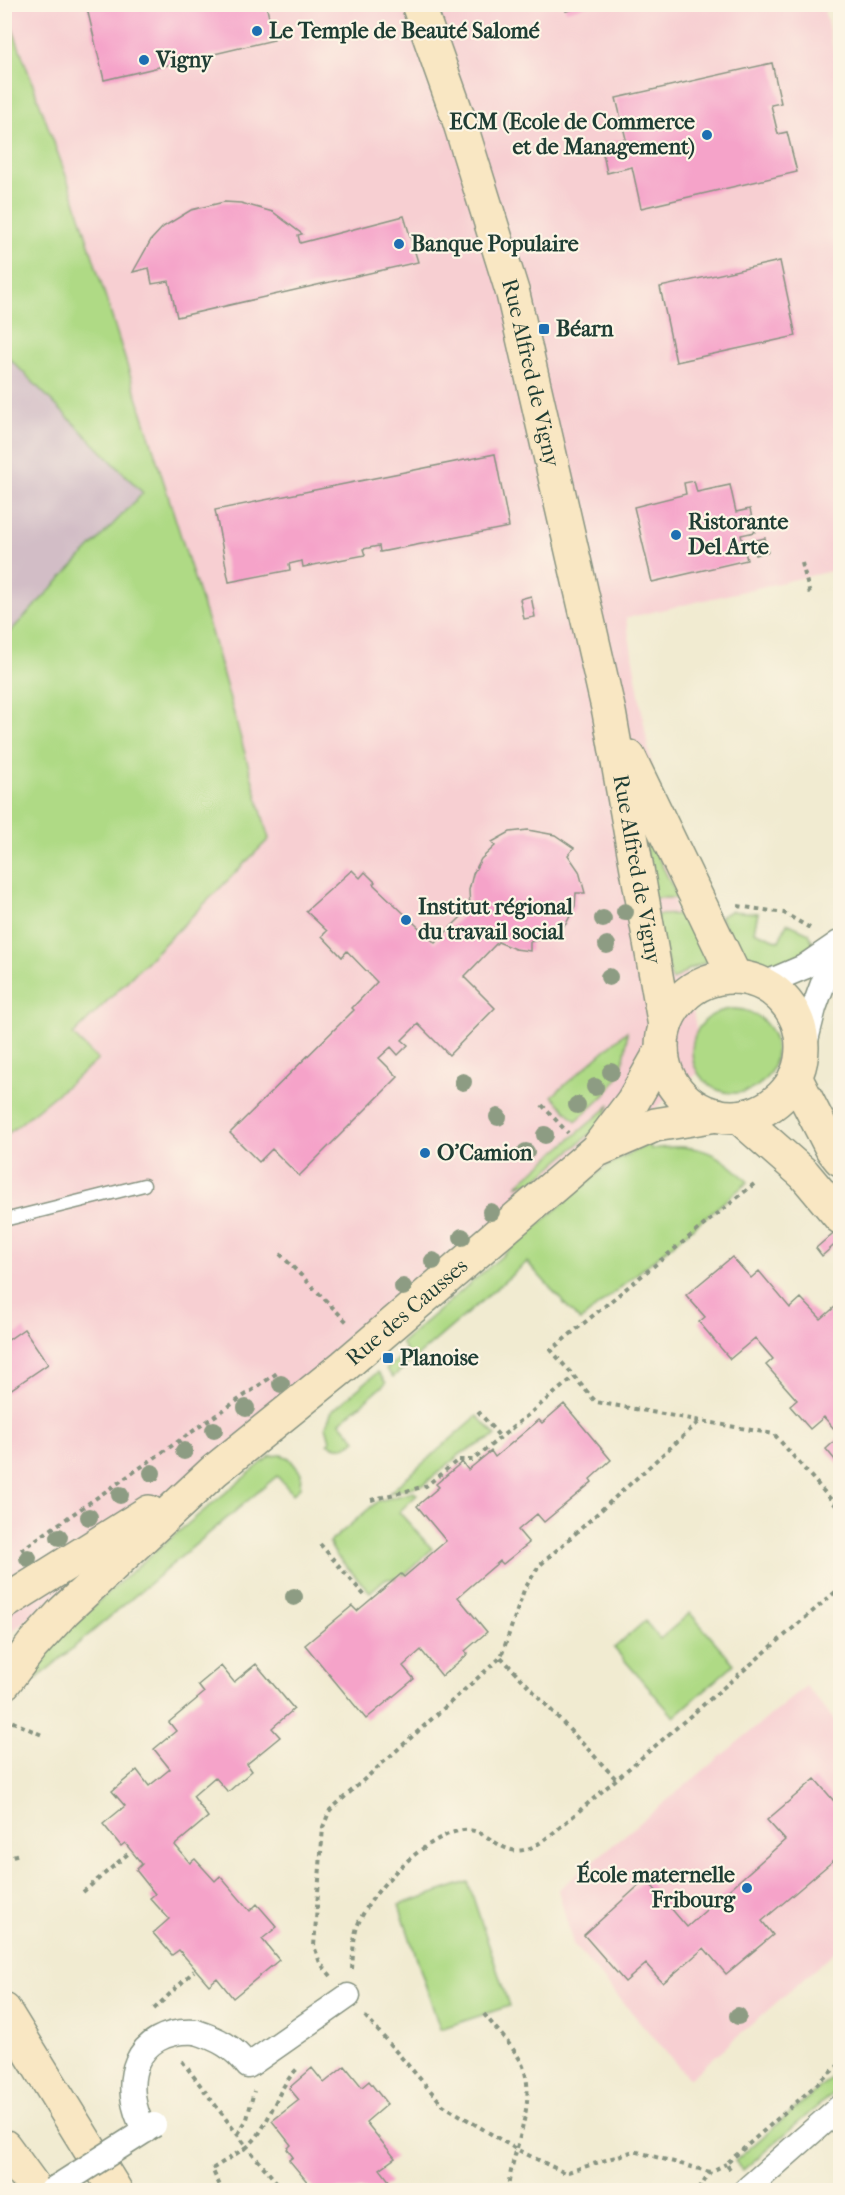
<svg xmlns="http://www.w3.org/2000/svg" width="845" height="2195" viewBox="0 0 845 2195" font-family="'IM FELL French Canon',serif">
<rect width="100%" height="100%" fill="#fcf5e5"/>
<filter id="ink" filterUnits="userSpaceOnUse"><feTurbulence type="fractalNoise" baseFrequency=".0167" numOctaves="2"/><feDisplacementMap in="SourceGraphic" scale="12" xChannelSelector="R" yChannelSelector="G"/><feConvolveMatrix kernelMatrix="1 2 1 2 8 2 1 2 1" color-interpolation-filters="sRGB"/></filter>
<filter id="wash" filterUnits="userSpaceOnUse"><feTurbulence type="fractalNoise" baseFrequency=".008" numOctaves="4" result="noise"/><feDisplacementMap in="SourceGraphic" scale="24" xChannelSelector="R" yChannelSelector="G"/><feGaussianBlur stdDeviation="1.35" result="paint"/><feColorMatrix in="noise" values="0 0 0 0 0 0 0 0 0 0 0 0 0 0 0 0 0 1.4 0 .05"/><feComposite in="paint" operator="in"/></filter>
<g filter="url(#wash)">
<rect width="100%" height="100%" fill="#f1ebd1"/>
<path fill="#f7cfd2" d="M5,5H823L840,79V569L626,618L703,1069L5,1637Z
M806,1686L840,1727V1947L689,2079L573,1944L558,1890Z"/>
<path fill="#d2bdc6" d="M4,354L144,493L5,637H4Z"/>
<path fill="#afda85" stroke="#678c5c" stroke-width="1.5" d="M5,8L77,206L211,632L269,839L73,1035L98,1060L5,1136V637L143,493L5,354Z
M644,829L678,898H652Z
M730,911L758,913L754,931L779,941L787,923L809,933L813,944C793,964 760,974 739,949C731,940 726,927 720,917Z
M690,914L710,960L688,970L672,981L655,915Z
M692 1051a42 42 0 1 1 84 0a42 42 0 1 1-84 0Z
M627,1031C626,1080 611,1090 576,1121L552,1096Z
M609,1106L603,1123L536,1180L516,1186Z
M649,1144L651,1149C694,1143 717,1149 748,1182L580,1321L527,1262L393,1377L386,1369L407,1352L401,1343L603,1169L620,1158Z
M378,1372L386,1383L340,1422L356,1440C346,1448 339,1450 328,1443L330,1441L326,1426L332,1411Z
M477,1416L496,1436L462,1453L424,1484L389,1493Z
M281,1455L289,1458L301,1473L300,1487L293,1494L277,1476L36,1679L27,1672C101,1592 187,1525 270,1456Z
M414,1492L417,1495L399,1512L432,1549L401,1578L385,1579L370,1592L336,1555L329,1543L378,1501Z
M690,1613L734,1664L674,1717L614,1648L645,1621L660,1639Z
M468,1882L509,2006L440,2029L399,1905Z
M840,2070V2087L743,2170L735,2161Z"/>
<g id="blocks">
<path fill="#f5a3c9" d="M86,4H266L274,40L104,80Z
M564,4H590V5L566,11Z
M772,63L781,103L771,105L778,134L787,132L797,172L641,208L632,167L607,173L601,144L626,139L616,98Z
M224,202L241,203L273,212L302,234L298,235L300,243L404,216L418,262L177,317L169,281L152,284L149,268L133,272L151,240L163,227L191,210Z
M780,261L796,336L676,362L660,287Z
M495,454L509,527L380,552L379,546L363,549L365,555L303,567L302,561L289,564L290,570L229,582L215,510Z
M694,481L697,492L730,485L736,512L750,509L755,532L741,535L747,560L652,582L634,507L686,494L684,483Z
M765,538L768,552L755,555L752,541Z
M531,596L535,617L524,619L520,599Z
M528,830L555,835L574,848L568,855L579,871L585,893H576L575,906L566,924L551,936L530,942V951L515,949L498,942L464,977L495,1008L449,1055L418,1024L402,1040L408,1045L398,1055L391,1047L379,1058L398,1077L299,1176L272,1149L259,1162L230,1133L354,1010L352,1008L377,982L347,951L342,957L322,936L327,931L306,911L352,870L360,878L365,872L375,882L373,884L435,943L470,908L469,890L473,874L481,859L495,846L492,842L510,832Z
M839,1228L840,1240L822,1256L816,1248Z
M732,1257L751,1278L759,1271L790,1308L801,1298L821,1319L836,1306L840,1312V1436L824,1417L810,1429L790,1406L797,1400L766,1365L773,1359L755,1338L730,1359L699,1322L705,1317L686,1295Z
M24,1329L48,1364L4,1394V1343Z
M564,1404L611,1460L590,1479L592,1482L544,1522L537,1514L518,1530L529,1543L503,1564L500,1561L458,1597L487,1632L465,1651L468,1654L442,1676L421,1650L403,1666L414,1679L366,1719L305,1645L352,1606L357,1611L401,1574L404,1577L446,1541L417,1506L439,1487L436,1484L462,1462L468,1470L491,1451L495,1457L539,1420L542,1423Z
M840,1436V1466L826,1449Z
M256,1664L294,1709L272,1728L280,1737L247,1764L252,1771L228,1792L215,1777L193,1796L208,1817L175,1845L190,1863L195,1859L215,1881L220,1876L250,1911L257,1904L277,1927L262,1939L279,1960L233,1998L217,1978L209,1985L179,1950L172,1955L153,1933L169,1919L150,1898L155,1894L136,1870L142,1864L125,1843L121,1846L103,1824L125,1806L112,1791L137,1770L149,1786L170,1769L154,1749L176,1731L169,1722L204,1693L198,1685L221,1666L234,1682Z
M815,1779L840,1808V1868L834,1860L762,1921L773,1935L726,1974L704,1948L663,1983L646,1964L625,1982L584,1935L646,1879L687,1927L785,1840L767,1820Z
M345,2066L362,2087L369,2081L387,2104L366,2122L395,2158L380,2169L390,2182L380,2190H314L289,2160L293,2157L287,2149L291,2145L272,2121L299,2100L289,2088L312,2068L324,2083Z"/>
</g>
</g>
<g filter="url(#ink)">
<use href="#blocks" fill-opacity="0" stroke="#889482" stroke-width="1.5"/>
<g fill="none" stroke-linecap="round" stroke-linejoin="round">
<g stroke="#889482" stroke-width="15">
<path id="lane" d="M4,1220L144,1185"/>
</g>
<g stroke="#889482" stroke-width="27">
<path id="street" d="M764,984L804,967L839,943
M802,1056L814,1008L837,945
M196,2032C218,2039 234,2047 248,2066L348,1996
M746,2190L840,2107"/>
</g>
<g stroke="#889482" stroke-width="36">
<g id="secondary">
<path id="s1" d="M418,4L458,117L513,294L609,712L665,1026"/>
<path d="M629,757L735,977"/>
<circle cx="732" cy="1047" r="70"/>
<path d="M795,1077L832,1149L840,1159"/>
<path d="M739,1117L804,1174L840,1217"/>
<path d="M598,1150L655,1125L717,1115"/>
<path d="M4,1603L149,1512"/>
<path id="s2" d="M4,1683L32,1646L64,1611L214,1471L344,1366L596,1150L633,1101L662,1050"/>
<path d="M4,2010L115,2190"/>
<path d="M4,2146L36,2190"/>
</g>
</g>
<path stroke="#889482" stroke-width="4" stroke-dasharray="4.5 4.5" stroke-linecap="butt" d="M802,563L810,595
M738,906L784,913L810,928
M542,1105L568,1133
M754,1184L551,1350L596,1402L774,1434L840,1510
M280,1254L347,1322
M478,1411L500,1437
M371,1500L426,1486L458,1460H473L574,1377
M320,1544L365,1596
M21,1550L280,1371
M501,1657L616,1779
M4,1718L42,1735
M4,1858L20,1854
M83,1892L129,1853
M352,1969C353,1956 353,1940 357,1927C370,1891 424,1836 463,1830C487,1827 501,1858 527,1849C538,1846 549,1836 558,1829L840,1588
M331,1976L320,1963L314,1946L323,1827L330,1810L501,1657L524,1590L538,1567L701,1420
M154,2009L194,1971
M484,2014C495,2028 509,2042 519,2058C542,2097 511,2150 508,2190
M365,2016L443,2105L516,2149L565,2173L634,2151L710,2172
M182,2061L247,2147L212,2169L222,2190
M238,2134L247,2119L254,2091
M730,2169L726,2164L840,2064
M283,2190L247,2147C271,2127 273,2093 297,2069
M699,2190L710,2172L726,2164"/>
<use href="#lane" stroke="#fff" stroke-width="12"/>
<use href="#street" stroke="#fff" stroke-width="24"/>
<use href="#secondary" stroke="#f9e7c3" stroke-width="33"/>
<g stroke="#889482" stroke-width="27" stroke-linecap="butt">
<path id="street-bridge" d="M145,2131C118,2084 134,2028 196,2032
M52,2190L154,2125"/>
</g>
<use href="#street-bridge" stroke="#fff" stroke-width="24"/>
</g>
<g fill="#8d9c83">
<circle cx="625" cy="912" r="9"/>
<circle cx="603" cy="919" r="9"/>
<circle cx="607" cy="945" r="9"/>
<circle cx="609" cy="977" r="9"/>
<circle cx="611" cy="1072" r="9"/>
<circle cx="463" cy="1082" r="9"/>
<circle cx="595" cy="1087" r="9"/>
<circle cx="577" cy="1105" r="9"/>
<circle cx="498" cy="1117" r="9"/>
<circle cx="545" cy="1135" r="9"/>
<circle cx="526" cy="1152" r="9"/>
<circle cx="491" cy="1212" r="9"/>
<circle cx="462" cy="1237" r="9"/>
<circle cx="433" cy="1261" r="9"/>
<circle cx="403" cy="1287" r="9"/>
<circle cx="281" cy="1384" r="9"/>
<circle cx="246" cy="1408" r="9"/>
<circle cx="214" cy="1430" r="9"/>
<circle cx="184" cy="1451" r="9"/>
<circle cx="152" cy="1473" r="9"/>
<circle cx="120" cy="1495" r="9"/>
<circle cx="89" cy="1517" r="9"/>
<circle cx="59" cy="1537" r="9"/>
<circle cx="28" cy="1558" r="9"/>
<circle cx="294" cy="1597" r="9"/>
<circle cx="738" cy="2016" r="9"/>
</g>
</g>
<g fill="#1f6fb2" stroke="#fcf5e5" stroke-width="2">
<circle cx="257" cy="31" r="6"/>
<circle cx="144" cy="60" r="6"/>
<circle cx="707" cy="135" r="6"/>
<circle cx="399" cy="244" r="6"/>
<rect x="538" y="323" width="12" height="12" rx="3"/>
<circle cx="676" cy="535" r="6"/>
<circle cx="406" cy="920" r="6"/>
<circle cx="425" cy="1153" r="6"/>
<rect x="382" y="1352" width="12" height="12" rx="3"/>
<circle cx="747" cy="1888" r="6"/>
</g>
<g text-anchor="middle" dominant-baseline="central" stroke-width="4.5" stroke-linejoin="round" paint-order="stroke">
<g font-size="22" font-weight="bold" fill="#1f3d34" stroke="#fcf5e5" text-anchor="start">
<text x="269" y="31">Le Temple de Beauté Salomé</text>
<text x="156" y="60">Vigny</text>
<text x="695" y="122" text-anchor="end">ECM (Ecole de Commerce<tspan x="695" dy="25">et de Management)</tspan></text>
<text x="411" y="244">Banque Populaire</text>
<text x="556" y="329">Béarn</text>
<text x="688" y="522">Ristorante<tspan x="688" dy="25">Del Arte</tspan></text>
<text x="418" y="907">Institut régional<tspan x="418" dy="25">du travail social</tspan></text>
<text x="437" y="1153">O'Camion</text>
<text x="400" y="1358">Planoise</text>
<text x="735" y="1875" text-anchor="end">École maternelle<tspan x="735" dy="25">Fribourg</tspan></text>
</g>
<g font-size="22" fill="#1f3d34" stroke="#fcf5e5">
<text stroke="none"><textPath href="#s1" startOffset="386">Rue Alfred de Vigny</textPath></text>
<text stroke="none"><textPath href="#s1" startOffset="894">Rue Alfred de Vigny</textPath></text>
<text stroke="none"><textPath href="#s2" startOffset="549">Rue des Causses</textPath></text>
</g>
</g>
<rect width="845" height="2195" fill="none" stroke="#fcf5e5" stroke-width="24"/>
</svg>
